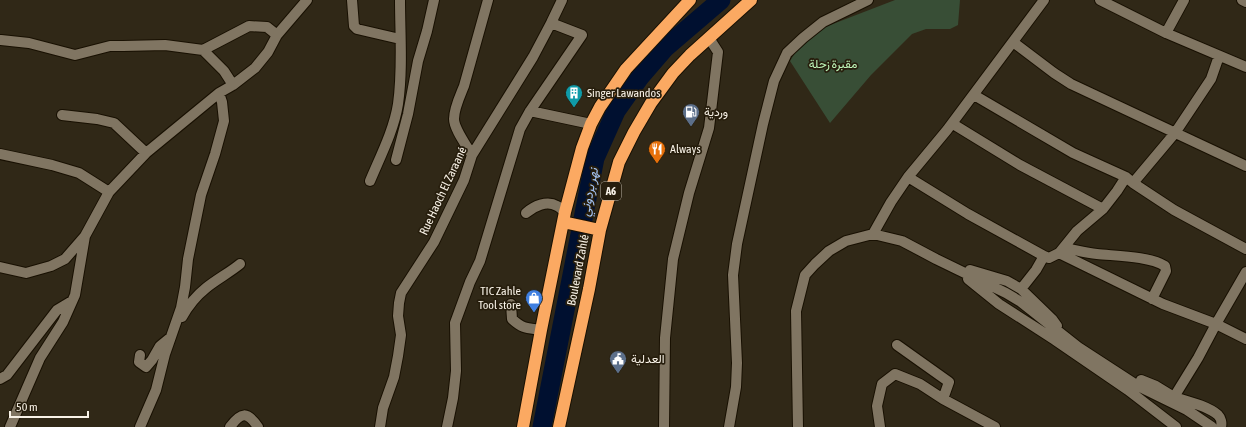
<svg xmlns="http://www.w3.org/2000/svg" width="1246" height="427" viewBox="0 0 1246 427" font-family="'Asap Condensed',Vazirmatn,sans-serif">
<rect width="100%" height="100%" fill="#302817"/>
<path fill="#384e36" d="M895,0H960L958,25L950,29H926L912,34L871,75L830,123L790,61L802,42L825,27Z"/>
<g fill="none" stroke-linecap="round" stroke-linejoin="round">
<path stroke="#001030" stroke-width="19" d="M542,427L595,158L616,111L640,77L665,48L721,0"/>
<g stroke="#181002" stroke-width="12">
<path id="minor" d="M352,0L354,26L357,29L400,39
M1100,0L1166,33L1246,67
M1242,0L1246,2
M1166,33L1184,0
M1,40L29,43L75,55L110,46H123L165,45L203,50L224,71L233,85
M1013,42L1054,73L1071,84L1246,166
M203,50L249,26L267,27L277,35
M1219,56L1211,79L1175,133L1133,183L1174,210L1246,249
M974,95L1073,153L1126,177L1133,183
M530,111L591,124
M62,115L97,119L114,123L146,153
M953,124L1020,165L1103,209
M0,154L52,165L79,173L109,192
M472,155C467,146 454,129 454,119C454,108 460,96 464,86L488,0
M396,160L408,114L418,61L427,31L434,0
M908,177L968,214L1044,256L1049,258L1059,253L1163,304L1216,324L1246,272
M370,181C380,157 394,130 398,104C403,69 400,34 400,0
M526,213C534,206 547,200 557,206C560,207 562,210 565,212
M873,234L891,202L908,177L947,130L1044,0
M1065,248C1076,250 1086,253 1097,254C1116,256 1149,256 1165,266L1166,271L1152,299
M1060,252L1077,231L1103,209L1117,191L1126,177
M0,267L26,273L51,266L65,259L85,236L109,192L146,153L219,93L233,85L255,68L268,52L277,35L307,0
M970,270L1007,281L1021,289L1036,270L1044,256
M968,279L999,304L1055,340L1128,390L1176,427
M1021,289L1052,319L1057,326
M511,304L512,319C523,329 526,328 541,330
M182,317C188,306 196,296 206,288C217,279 229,273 240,264
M897,345L949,382L943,399
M140,355L139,362L146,367L152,360L160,346L171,337
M0,379L7,375L57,310L72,301
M1141,380L1156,386L1174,397L1198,358L1216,324L1246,339
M1174,397C1187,401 1208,406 1218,415C1221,418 1222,423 1221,427
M10,427L40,358L63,322L75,295L85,236
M140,427L156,390L165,354L181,308L185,287L188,259L201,195L215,154L224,121L222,102L219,93
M230,427C241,412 247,411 258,427
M380,427L383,408L394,377L398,356L401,335L398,316L399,303L401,293L434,242L464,180L472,155L533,57L551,23L562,0
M447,427L453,398L456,371L455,323L470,282L480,261L520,129L530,111L582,35L551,23
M664,427L665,338L673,259L689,193L709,128L718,52L709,38
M729,427L736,387L737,363L733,275L737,244L763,124L774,81L787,53L803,38L823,22L868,0
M798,427L796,311L805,275L815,264L829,251L846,241L873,234L902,241L936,259L1006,293L1021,302L1078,347L1138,386L1187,410L1212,427
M880,427L877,406L882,384L895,374L920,384L943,399L995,427"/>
</g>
<g stroke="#181002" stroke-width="14">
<path id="highway" d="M563,222L600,230
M523,427L541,330L565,212L582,148L591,124L600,107L626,69L690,0
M559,427L589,289L600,230L619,162L634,132L651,103L673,73L690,55L751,0"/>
</g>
<use href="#minor" stroke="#807562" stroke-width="10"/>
<use href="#highway" stroke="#fba962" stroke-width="12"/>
</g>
<defs>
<g id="building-pin" transform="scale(0.9)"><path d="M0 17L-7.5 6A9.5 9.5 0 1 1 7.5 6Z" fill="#0f9aa8" stroke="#271e0d"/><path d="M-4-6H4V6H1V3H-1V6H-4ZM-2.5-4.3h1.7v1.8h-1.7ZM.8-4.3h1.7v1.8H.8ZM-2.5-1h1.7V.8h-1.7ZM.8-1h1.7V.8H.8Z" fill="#fff"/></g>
<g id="fuel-pin" transform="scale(0.9)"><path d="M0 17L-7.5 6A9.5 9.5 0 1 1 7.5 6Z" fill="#5c6f8a" stroke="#271e0d"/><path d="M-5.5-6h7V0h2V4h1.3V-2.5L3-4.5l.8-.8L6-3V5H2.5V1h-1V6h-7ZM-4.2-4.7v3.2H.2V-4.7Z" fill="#fff"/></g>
<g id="restaurant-pin" transform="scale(0.9)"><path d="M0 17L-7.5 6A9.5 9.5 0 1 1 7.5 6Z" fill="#e8710a" stroke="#271e0d"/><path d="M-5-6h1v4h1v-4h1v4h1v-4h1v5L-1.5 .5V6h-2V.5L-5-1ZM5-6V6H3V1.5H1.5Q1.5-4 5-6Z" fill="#fff"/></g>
<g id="shop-pin" transform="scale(0.9)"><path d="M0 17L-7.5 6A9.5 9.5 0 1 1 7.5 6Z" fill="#3f7fe0" stroke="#271e0d"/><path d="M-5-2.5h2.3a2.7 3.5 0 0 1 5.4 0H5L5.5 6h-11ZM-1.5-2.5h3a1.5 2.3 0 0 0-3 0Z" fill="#fff"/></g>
<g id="civic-pin" transform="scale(0.9)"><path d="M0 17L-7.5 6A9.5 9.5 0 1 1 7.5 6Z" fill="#5c6f8a" stroke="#271e0d"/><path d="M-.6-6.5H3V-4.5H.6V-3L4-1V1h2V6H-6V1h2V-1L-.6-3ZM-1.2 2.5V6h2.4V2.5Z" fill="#fff"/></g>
</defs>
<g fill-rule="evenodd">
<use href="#building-pin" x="574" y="93"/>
<use href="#fuel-pin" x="691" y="112"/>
<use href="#restaurant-pin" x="657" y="149"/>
<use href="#shop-pin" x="534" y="298"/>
<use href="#civic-pin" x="618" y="359"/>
</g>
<g text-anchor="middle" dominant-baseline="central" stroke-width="3.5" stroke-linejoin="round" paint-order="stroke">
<rect fill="#271e0d" stroke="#b9b2a6" stroke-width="1" x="601" y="182" width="20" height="18" rx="3"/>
<g font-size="11" font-weight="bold" fill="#f8f2e7">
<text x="611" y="191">A6</text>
</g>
<g font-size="12" fill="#bef6b9" stroke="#271e0d">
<text x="833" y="64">مقبرة زحلة</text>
</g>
<g font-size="12" fill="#f8f2e7" stroke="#271e0d" text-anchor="start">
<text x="587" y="93">Singer Lawandos</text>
<text x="704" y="112">وردية</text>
<text x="670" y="149">Always</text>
<text x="521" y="291" text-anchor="end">TIC Zahle<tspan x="521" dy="14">Tool store</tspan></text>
<text x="631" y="359">العدلية</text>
</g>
<g font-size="12" fill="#f8f2e7" stroke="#271e0d">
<text transform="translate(443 191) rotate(-65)">Rue Haoch El Zaraané</text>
<text transform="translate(578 270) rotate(-79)">Boulevard Zahlé</text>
</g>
<g font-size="13" font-style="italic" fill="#a5c6f8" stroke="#271e0d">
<text transform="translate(589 192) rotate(-79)">نهر بردوني</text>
</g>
</g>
<path d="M10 411v6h78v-6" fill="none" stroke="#f8f2e7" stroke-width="2"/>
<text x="16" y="411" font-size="12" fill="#f8f2e7" stroke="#271e0d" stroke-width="3" paint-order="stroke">50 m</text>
</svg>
